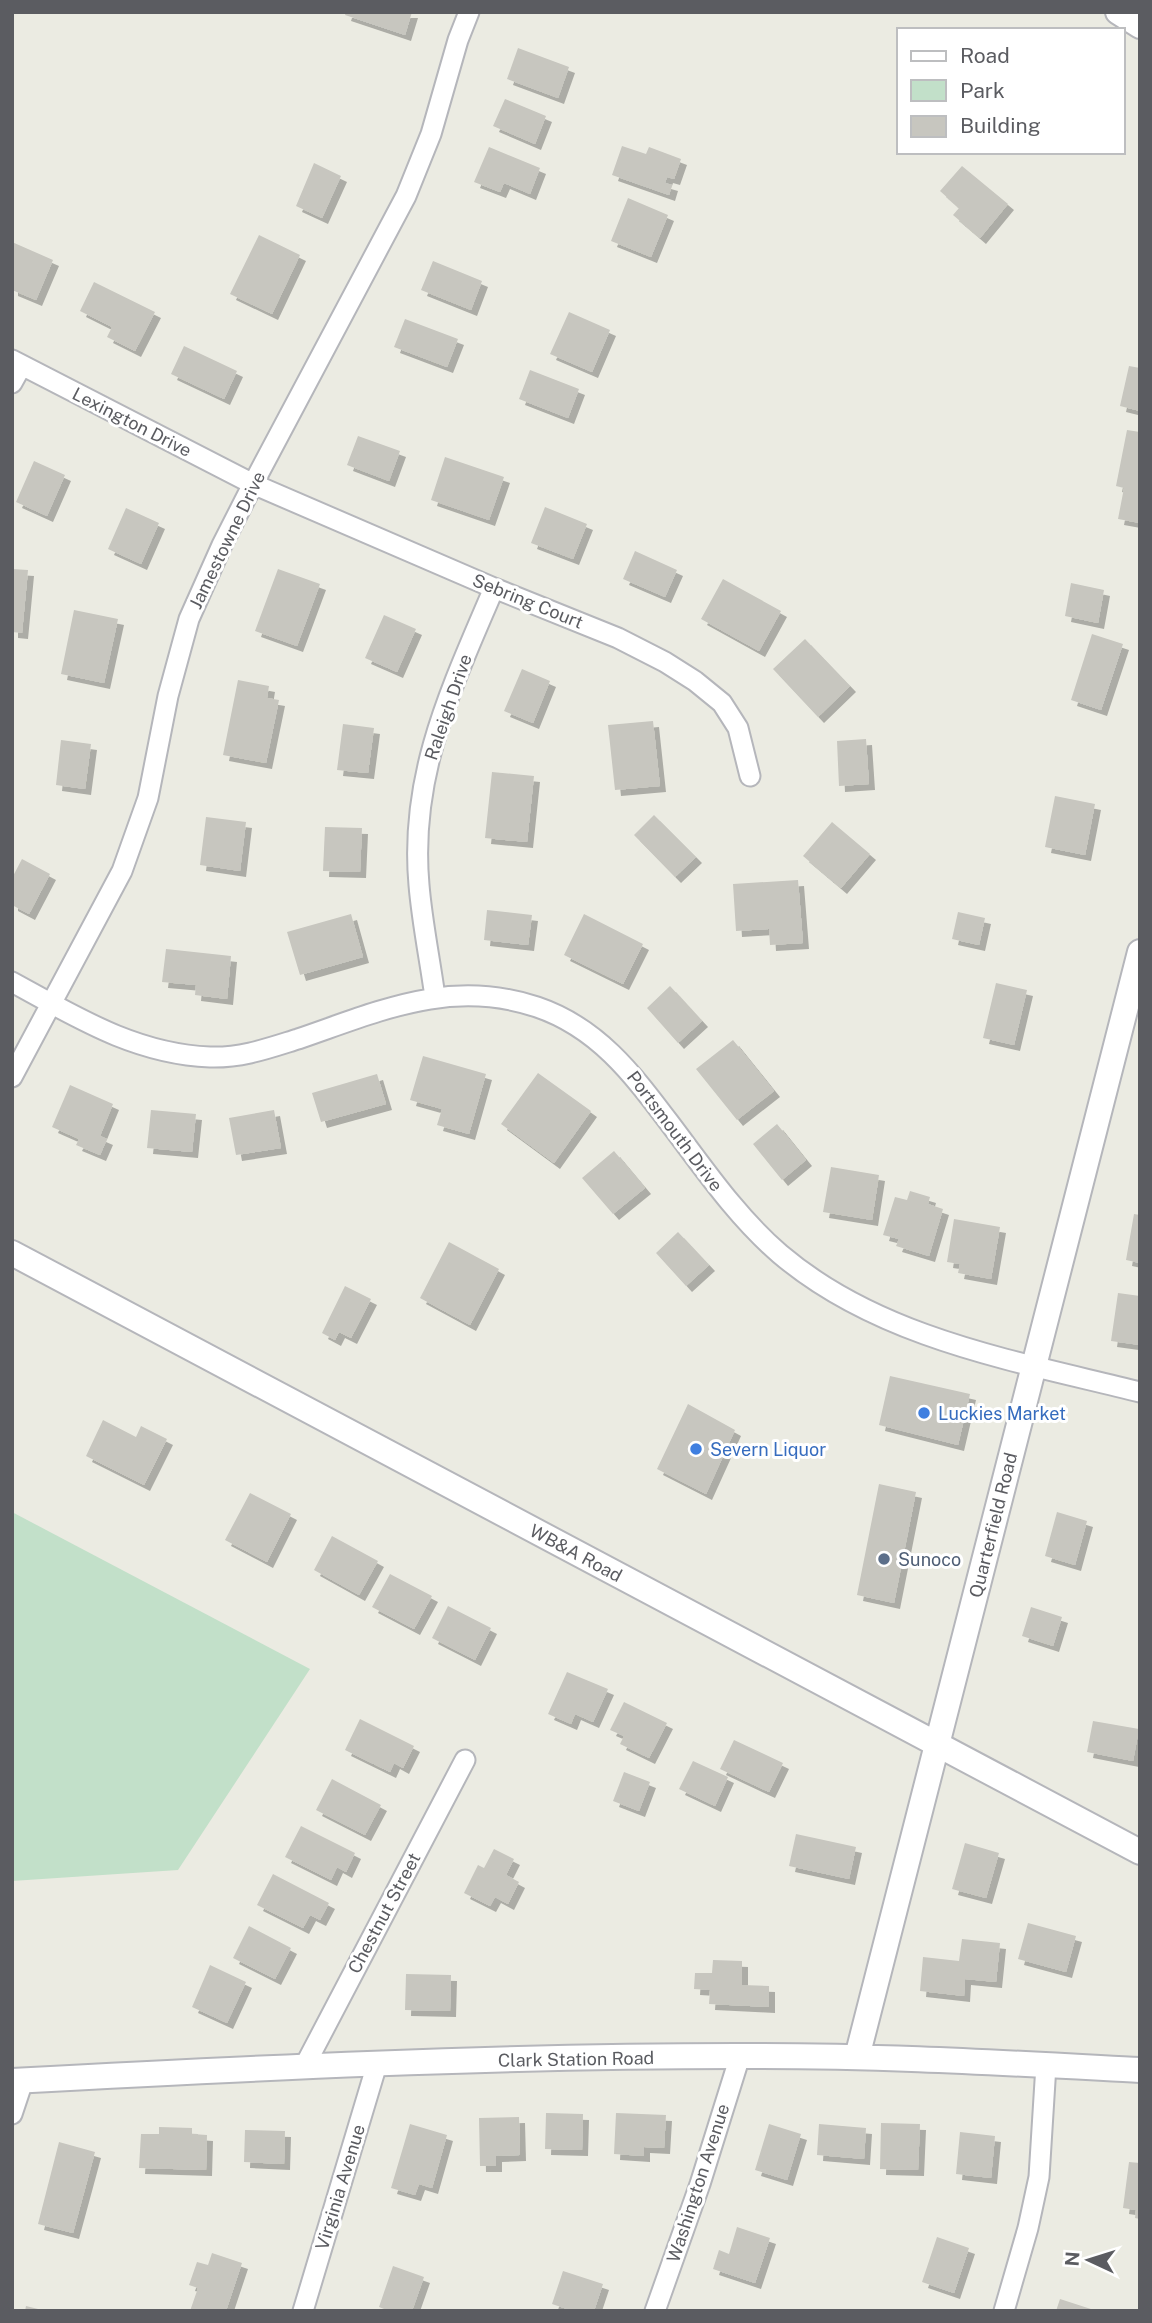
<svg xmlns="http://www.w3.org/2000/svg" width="1152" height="2323" viewBox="0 0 1152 2323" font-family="'Public Sans',sans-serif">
<defs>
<filter id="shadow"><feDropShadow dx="6" dy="6" stdDeviation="0" flood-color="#0004"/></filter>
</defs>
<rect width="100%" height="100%" fill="#ebebe2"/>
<path fill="#c2e0c9" d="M12,1512L310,1669L178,1870L12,1881Z"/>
<path fill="#c7c6bf" filter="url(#shadow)" d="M346,12H412L405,35L345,15Z
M518,48L569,67L558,98L507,79Z
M505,99L546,116L535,144L493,126Z
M622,146L646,154L649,147L681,159L674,179L667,177L665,183L672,185L669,195L612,175Z
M489,147L540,168L530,194L504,183L500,192L474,182Z
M314,163L341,176L322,218L296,206Z
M962,166L1008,204L980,238L953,215L959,208L940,191Z
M628,198L668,215L651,257L611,241Z
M259,235L300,255L272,314L230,294Z
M12,242L53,260L36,300L12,290Z
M433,261L482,281L471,310L421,290Z
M94,282L155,312L135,351L107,337L112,327L80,311Z
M569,312L610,330L592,372L550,354Z
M405,319L458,339L447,367L394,347Z
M184,346L237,371L224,399L171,374Z
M1129,366L1140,368V411L1120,406Z
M530,370L579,389L568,418L519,399Z
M1127,430L1140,432V523L1118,519L1124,488L1116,486Z
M358,436L400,451L389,481L347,465Z
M445,457L504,477L489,520L431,500Z
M34,461L65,475L47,516L16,502Z
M545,507L587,524L573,559L531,543Z
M126,508L159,523L141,564L108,549Z
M635,551L677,570L665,597L623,579Z
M12,569L28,570L22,633L12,632Z
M278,569L320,584L297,646L255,631Z
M723,579L781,611L759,651L701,619Z
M1071,583L1104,590L1098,623L1065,616Z
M74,610L118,619L104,683L61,674Z
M384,615L416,629L397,672L365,658Z
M1092,634L1123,644L1101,710L1071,700Z
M805,639L850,686L818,717L773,669Z
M522,669L550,681L533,723L504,711Z
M238,680L269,686L267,698L279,700L266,763L223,755Z
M653,721L660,786L615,790L608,725Z
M343,724L374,728L368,773L337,770Z
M866,739L869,784L839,786L837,741Z
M61,740L91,744L85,789L56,785Z
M492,772L534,776L527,842L485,838Z
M1055,796L1095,804L1085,855L1045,847Z
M654,815L696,857L675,877L634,835Z
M206,817L246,822L240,871L200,865Z
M832,822L870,854L841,888L803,856Z
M325,827L362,828L360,872L323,871Z
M22,859L50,874L29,914L12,905V878Z
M798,880L803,943L770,945L769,929L736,931L733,884Z
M487,910L532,915L528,945L484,940Z
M958,912L985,918L979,945L952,939Z
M351,914L363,957L300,975L287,932Z
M584,914L643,944L623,984L564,955Z
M166,949L231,956L227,999L195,995L196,985L162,982Z
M996,983L1027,990L1014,1045L983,1038Z
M670,986L702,1021L678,1043L647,1008Z
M733,1040L774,1091L737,1120L696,1069Z
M423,1056L486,1074L469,1134L437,1125L442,1109L410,1100Z
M538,1073L591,1111L554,1163L501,1124Z
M377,1074L386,1104L321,1122L312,1093Z
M70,1085L113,1104L100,1136L107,1139L100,1155L76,1145L79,1139L52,1127Z
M151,1110L196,1114L192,1152L147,1148Z
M274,1110L281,1148L236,1155L229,1118Z
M777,1124L806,1160L782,1180L753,1144Z
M614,1151L645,1188L613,1214L582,1178Z
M831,1167L879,1175L872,1220L823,1212Z
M910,1191L930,1197L928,1204L943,1209L929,1256L896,1246L899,1239L883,1235L895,1197L907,1200Z
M1134,1214L1140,1215V1263L1126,1260Z
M954,1219L1000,1227L991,1279L958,1273L960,1264L947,1262Z
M678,1232L709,1265L686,1286L656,1253Z
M449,1242L499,1269L470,1325L420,1298Z
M345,1286L371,1299L351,1338L339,1332L335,1340L322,1333Z
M1118,1293L1140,1296V1345L1111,1341Z
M890,1376L970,1394L958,1445L879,1425Z
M688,1404L735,1430L706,1494L657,1469Z
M103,1420L136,1437L141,1426L167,1439L144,1485L86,1456Z
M879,1484L916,1492L894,1603L857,1595Z
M250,1493L291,1514L267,1562L225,1540Z
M1057,1512L1087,1521L1075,1565L1045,1556Z
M332,1536L378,1561L359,1595L314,1570Z
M390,1574L432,1596L414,1629L372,1607Z
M448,1606L491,1628L475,1660L432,1638Z
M1031,1607L1062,1617L1053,1646L1022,1636Z
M567,1672L608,1689L593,1722L575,1714L571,1724L548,1714Z
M624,1702L667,1723L649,1758L620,1744L624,1736L610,1730Z
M360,1719L414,1746L403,1768L394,1763L390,1772L345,1750Z
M1093,1721L1139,1729L1133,1761L1087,1752Z
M734,1740L783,1763L769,1792L720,1769Z
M693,1761L728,1777L715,1806L679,1789Z
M624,1772L650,1782L639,1811L613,1801Z
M332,1779L381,1805L365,1835L316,1810Z
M301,1826L355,1853L346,1872L337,1867L331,1880L285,1857Z
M796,1834L856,1847L849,1879L789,1866Z
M965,1843L999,1853L986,1898L952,1889Z
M494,1849L514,1859L506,1875L519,1882L508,1904L495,1897L490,1906L464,1893L478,1865L484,1868Z
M273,1874L329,1903L320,1920L310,1915L303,1928L257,1905Z
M1028,1923L1076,1936L1066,1972L1018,1959Z
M249,1926L291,1948L275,1979L233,1958Z
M962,1939L1000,1943L996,1982L965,1979L964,1996L920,1991L923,1957L959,1961Z
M713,1960L742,1961V1985L769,1986V2007L709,2004L710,1990L694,1989L695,1973H712Z
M210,1965L246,1982L227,2023L192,2007Z
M406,1974L451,1975L450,2011L405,2010Z
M546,2113L583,2114L582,2150L545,2149Z
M616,2113L666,2115L664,2148L644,2147V2156L614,2154Z
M519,2117L520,2155L496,2156V2166H480L479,2118Z
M881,2123L920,2124L918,2170L880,2169Z
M410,2124L447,2135L432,2188L419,2184L415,2195L391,2188Z
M769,2124L801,2134L787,2180L755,2170Z
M819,2124L866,2128L864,2159L817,2155Z
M159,2127L192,2128V2134L207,2135L206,2170L139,2168L141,2134H159Z
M245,2130L285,2131L284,2164L244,2162Z
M960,2132L995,2136L991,2178L956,2174Z
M59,2142L95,2152L73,2233L38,2224Z
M1129,2162L1140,2163V2219L1135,2218L1136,2210L1123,2208Z
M737,2227L770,2238L755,2283L713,2269L719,2250L729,2254Z
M937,2237L969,2248L954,2293L922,2282Z
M212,2253L242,2263L226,2311H190L198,2288L189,2285L197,2262L208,2265Z
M393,2266L424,2277L412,2311H389L379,2307Z
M563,2271L603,2284L594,2311H573L552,2304Z
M1060,2299L1094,2310V2311H1056Z
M26,2306L42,2310V2311H25Z"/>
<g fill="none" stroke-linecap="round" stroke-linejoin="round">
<g stroke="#b5b6bb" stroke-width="23">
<path id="minor" d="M12,360L253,484L494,588L618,638L665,662L695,681L722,703L738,728L750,776
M12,383L22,365
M12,982C76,1017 135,1054 210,1057C242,1058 269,1048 298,1039C380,1011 450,978 537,1007C599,1028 634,1076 671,1125C705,1170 737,1217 780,1254C880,1339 1016,1361 1140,1392
M435,997C430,960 422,922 419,885C409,774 452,687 494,588
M12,1077L122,871L148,798L168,696L189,619L222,545L253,484L406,196L431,134L458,40L469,12
M304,2067L465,1760
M12,2114L23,2081
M303,2311L377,2064
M655,2311L700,2184L740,2056
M1004,2311L1028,2228L1039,2177L1046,2065"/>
</g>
<g stroke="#b5b6bb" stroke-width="28">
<path id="tertiary" d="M1118,12L1140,26
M12,1253L1140,1852
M857,2057L1140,952
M12,2081C254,2068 496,2056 737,2056C872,2055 1006,2063 1140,2070"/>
</g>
<use href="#minor" stroke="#fff" stroke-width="19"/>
<use href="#tertiary" stroke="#fff" stroke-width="24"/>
</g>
<g fill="#3f7fe0" stroke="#fff" stroke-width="2.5">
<circle cx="924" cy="1413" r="7"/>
<circle cx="696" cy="1449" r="7"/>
</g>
<circle fill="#5c6f8a" stroke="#fff" stroke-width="2.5" cx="884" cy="1559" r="7"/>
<g text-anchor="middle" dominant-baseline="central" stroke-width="6" stroke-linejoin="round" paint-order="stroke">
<g font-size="18" fill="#5b5c61" stroke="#fff">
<text transform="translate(132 422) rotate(27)">Lexington Drive</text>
<text transform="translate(227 540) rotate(-64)">Jamestowne Drive</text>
<text transform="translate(528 601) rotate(22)">Sebring Court</text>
<text transform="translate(448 707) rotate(-71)">Raleigh Drive</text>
<text transform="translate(675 1131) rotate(53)">Portsmouth Drive</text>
<text transform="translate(993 1525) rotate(-76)">Quarterfield Road</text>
<text transform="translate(576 1553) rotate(28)">WB&amp;A Road</text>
<text transform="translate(384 1913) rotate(-62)">Chestnut Street</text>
<text transform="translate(576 2059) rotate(-1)">Clark Station Road</text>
<text transform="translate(698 2183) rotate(-72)">Washington Avenue</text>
<text transform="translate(340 2187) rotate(-73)">Virginia Avenue</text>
</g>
<g font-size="18" fill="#366cbe" stroke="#fff" text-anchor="start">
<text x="938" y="1413">Luckies Market</text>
<text x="710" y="1449">Severn Liquor</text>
</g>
<g font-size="18" fill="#4e5e75" stroke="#fff" text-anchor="start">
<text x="898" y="1559">Sunoco</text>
</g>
</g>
<rect width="1152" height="2323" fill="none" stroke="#5b5c61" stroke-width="28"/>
<rect x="897" y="28" width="228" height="126" fill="#ffffff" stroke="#bdbec0" stroke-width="2"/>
<rect x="911" y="51" width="35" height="10" fill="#ffffff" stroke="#bdbec0" stroke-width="2"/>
<text x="960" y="63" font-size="21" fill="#5b5c61">Road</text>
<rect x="911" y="80" width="35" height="21" fill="#c2e0c9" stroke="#bdbec0" stroke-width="2"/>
<text x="960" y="98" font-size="21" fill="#5b5c61">Park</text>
<rect x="911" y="116" width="35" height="21" fill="#c7c6bf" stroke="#bdbec0" stroke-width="2"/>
<text x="960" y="133" font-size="21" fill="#5b5c61">Building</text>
<g transform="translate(1089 2260) rotate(274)" stroke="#ffffff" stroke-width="5" paint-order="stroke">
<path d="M0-5L12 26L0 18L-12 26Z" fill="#5b5c61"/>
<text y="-10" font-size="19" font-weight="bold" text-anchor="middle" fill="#5b5c61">N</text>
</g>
</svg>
